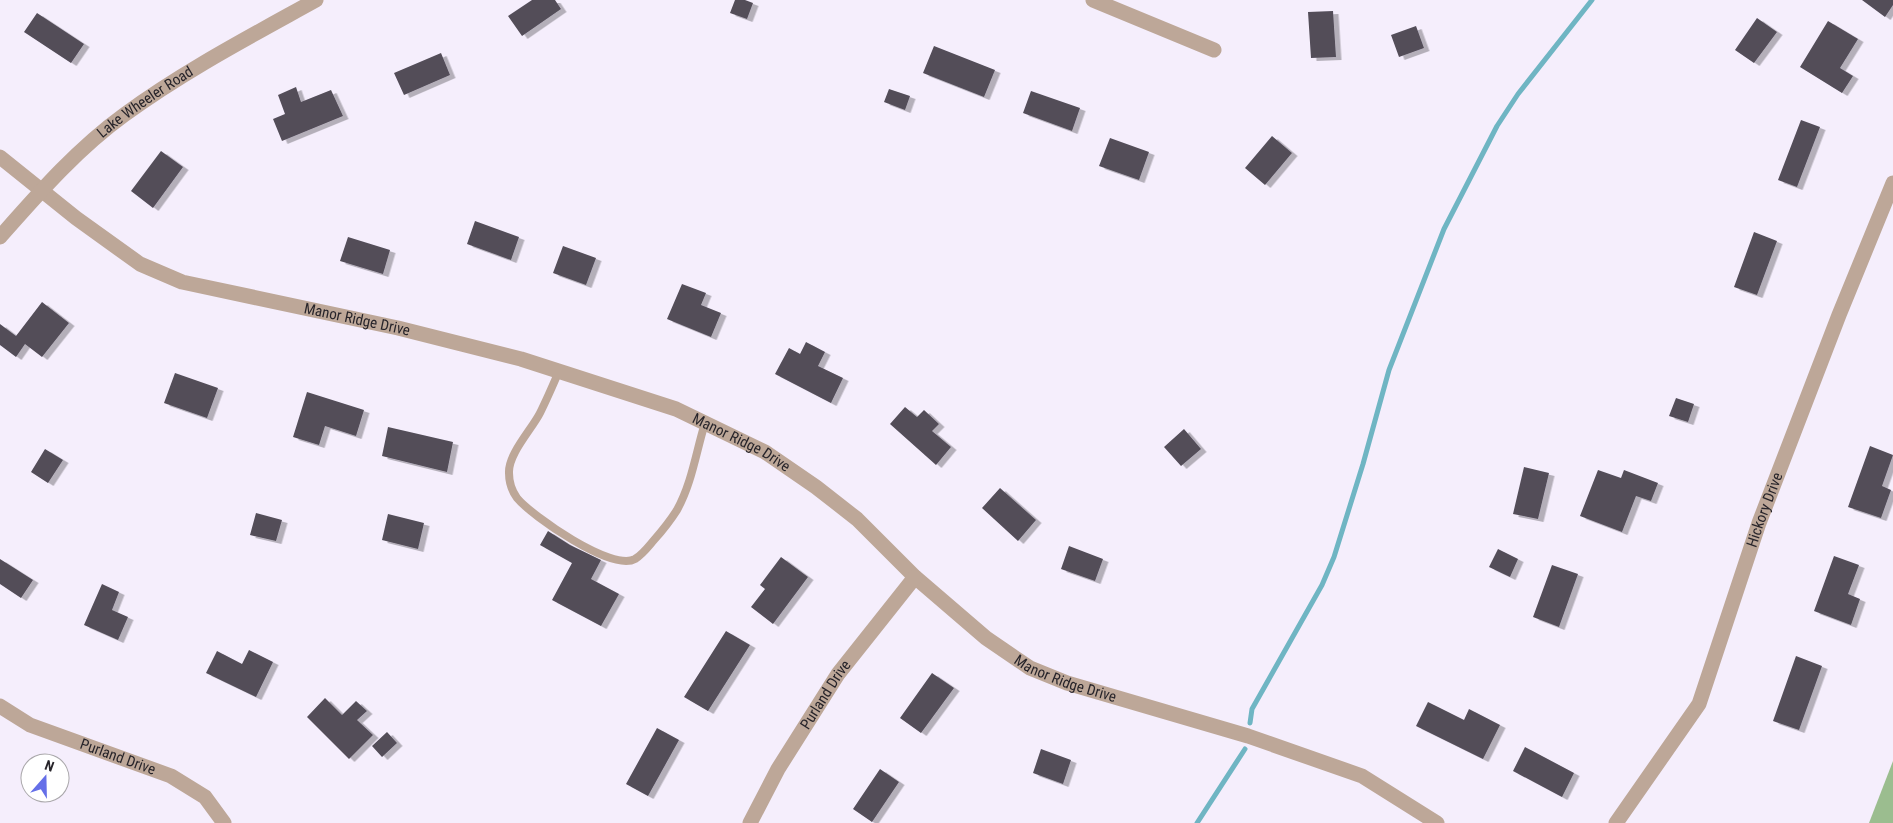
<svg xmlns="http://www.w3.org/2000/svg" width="1893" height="823" viewBox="0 0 1893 823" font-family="'Roboto Condensed',sans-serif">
<defs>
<filter id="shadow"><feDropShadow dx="5.5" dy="3" stdDeviation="0" flood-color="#0004"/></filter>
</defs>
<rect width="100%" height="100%" fill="#f5eefc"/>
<path fill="#9bbd8f" d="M1893,761V823H1869Z"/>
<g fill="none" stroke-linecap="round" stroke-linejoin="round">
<path stroke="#6fb5c3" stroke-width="5" d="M1250,723L1252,709L1322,585L1334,557L1363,464L1389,370L1444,229L1497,126L1518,94L1592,0
M1197,823L1245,749"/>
</g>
<path fill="#534d59" filter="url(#shadow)" d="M532,0H555L561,9L522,36L508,16Z
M735,0H745L753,3L747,19L730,13Z
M1862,0H1893V5L1885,17Z
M1333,11L1336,57L1311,58L1308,12Z
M37,13L84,44L71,63L24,32Z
M1757,18L1777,32L1754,63L1735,50Z
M1828,21L1858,39L1840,68L1853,76L1842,93L1800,67Z
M1416,26L1424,48L1399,57L1391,35Z
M934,46L995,70L984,97L923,73Z
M441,53L450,75L404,95L394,73Z
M296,87L301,102L331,90L343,116L282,141L273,119L285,114L278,95Z
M889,89L910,96L905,110L884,102Z
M1031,91L1080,108L1072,131L1023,113Z
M1801,120L1820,127L1797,187L1778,180Z
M1272,136L1292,153L1265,185L1245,168Z
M1110,138L1149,152L1139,180L1099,166Z
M161,151L183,167L153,208L131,191Z
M475,221L519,237L511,260L467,244Z
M1754,232L1777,241L1757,295L1734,287Z
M348,237L390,250L383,274L340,261Z
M563,246L596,258L586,285L553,273Z
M682,284L706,293L701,305L721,313L711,337L667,319Z
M42,302L69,323L42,357L25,344L16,357L0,345V324L16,336Z
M806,342L825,352L818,366L843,378L831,403L775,374L789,348L800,354Z
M175,373L218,388L207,418L164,403Z
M307,392L364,410L356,436L325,426L319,445L293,437Z
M1676,398L1694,404L1688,422L1669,416Z
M905,407L917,417L924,410L939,424L932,431L951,447L936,465L890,424Z
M388,427L453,442L447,472L382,456Z
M1184,429L1201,449L1181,466L1164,447Z
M1870,446L1893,455L1882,486L1891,490L1881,518L1848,507Z
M45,449L63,460L48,483L31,472Z
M1524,467L1549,473L1538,519L1513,514Z
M1598,470L1621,478L1624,470L1658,483L1651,501L1636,496L1622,532L1580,516Z
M1000,488L1036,520L1018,541L982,508Z
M256,513L282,520L276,541L250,535Z
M388,514L424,523L418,549L382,540Z
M548,531L570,545L601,560L591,579L619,594L601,626L552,600L572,563L540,545Z
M1069,546L1103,559L1095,581L1061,569Z
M1498,549L1518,559L1510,577L1489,567Z
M1834,556L1859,565L1848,594L1860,599L1851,625L1814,611Z
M781,557L808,577L773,624L751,607L765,589L760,585Z
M0,559L33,580L21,598L0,584Z
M1552,565L1578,574L1559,627L1533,617Z
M102,584L119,592L112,610L128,617L118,640L84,625Z
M726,631L750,645L708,711L684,697Z
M249,650L273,662L256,697L206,673L217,651L242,664Z
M1796,656L1822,666L1799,730L1773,721Z
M932,673L954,688L921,733L900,718Z
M325,698L342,715L356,701L367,711L357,720L373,735L349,759L307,717Z
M1428,702L1464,720L1469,709L1500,725L1483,759L1416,726Z
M657,728L679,740L648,796L626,784Z
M387,732L397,743L382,757L372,746Z
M1525,747L1574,773L1562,797L1513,771Z
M1041,749L1071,760L1063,784L1033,773Z
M880,769L899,782L872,822L853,809Z"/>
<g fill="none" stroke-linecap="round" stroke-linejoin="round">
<path stroke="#bda798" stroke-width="8" d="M559,371C553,385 547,399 540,413C532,429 508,454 509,473C509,481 512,491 517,498C532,516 612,572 635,559C643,554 648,547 654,540C662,531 670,521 677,510C692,483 696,452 705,423"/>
<g stroke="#bda798" stroke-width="15">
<path d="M1093,0L1214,50"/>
<path id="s1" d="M0,157L76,218L140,264L182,282L398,328L521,359L676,409L765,452L816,487L857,519L915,577L986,638L1030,668L1067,683L1248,736L1362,776L1437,823"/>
<path id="s2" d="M0,706L30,725L171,776L205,797L224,823"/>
<path id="s3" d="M750,823L778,769L838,674L915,577"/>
<path id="s4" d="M1616,823L1699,704L1759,523L1839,315L1893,183"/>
</g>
<path stroke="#bda798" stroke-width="15" id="s5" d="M0,237C38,194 77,149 124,115C184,71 251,36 316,0"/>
</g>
<g text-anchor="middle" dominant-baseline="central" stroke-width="5" stroke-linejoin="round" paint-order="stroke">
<g font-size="15" fill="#27242a" stroke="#fff">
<text stroke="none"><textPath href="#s5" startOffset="199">Lake Wheeler Road</textPath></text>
<text stroke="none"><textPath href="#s1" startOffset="401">Manor Ridge Drive</textPath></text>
<text stroke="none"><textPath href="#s1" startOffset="806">Manor Ridge Drive</textPath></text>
<text stroke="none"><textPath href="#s4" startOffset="350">Hickory Drive</textPath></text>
<text stroke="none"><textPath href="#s1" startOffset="1211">Manor Ridge Drive</textPath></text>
<text stroke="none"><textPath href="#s3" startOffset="149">Purland Drive</textPath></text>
<text stroke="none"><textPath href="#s2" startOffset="129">Purland Drive</textPath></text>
</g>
</g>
<g transform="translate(45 778) rotate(20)"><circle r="24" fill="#ffffff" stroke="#a9a7aa"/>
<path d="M0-4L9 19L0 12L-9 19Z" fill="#656fe8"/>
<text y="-8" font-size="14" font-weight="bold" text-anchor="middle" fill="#27242a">N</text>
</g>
</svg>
